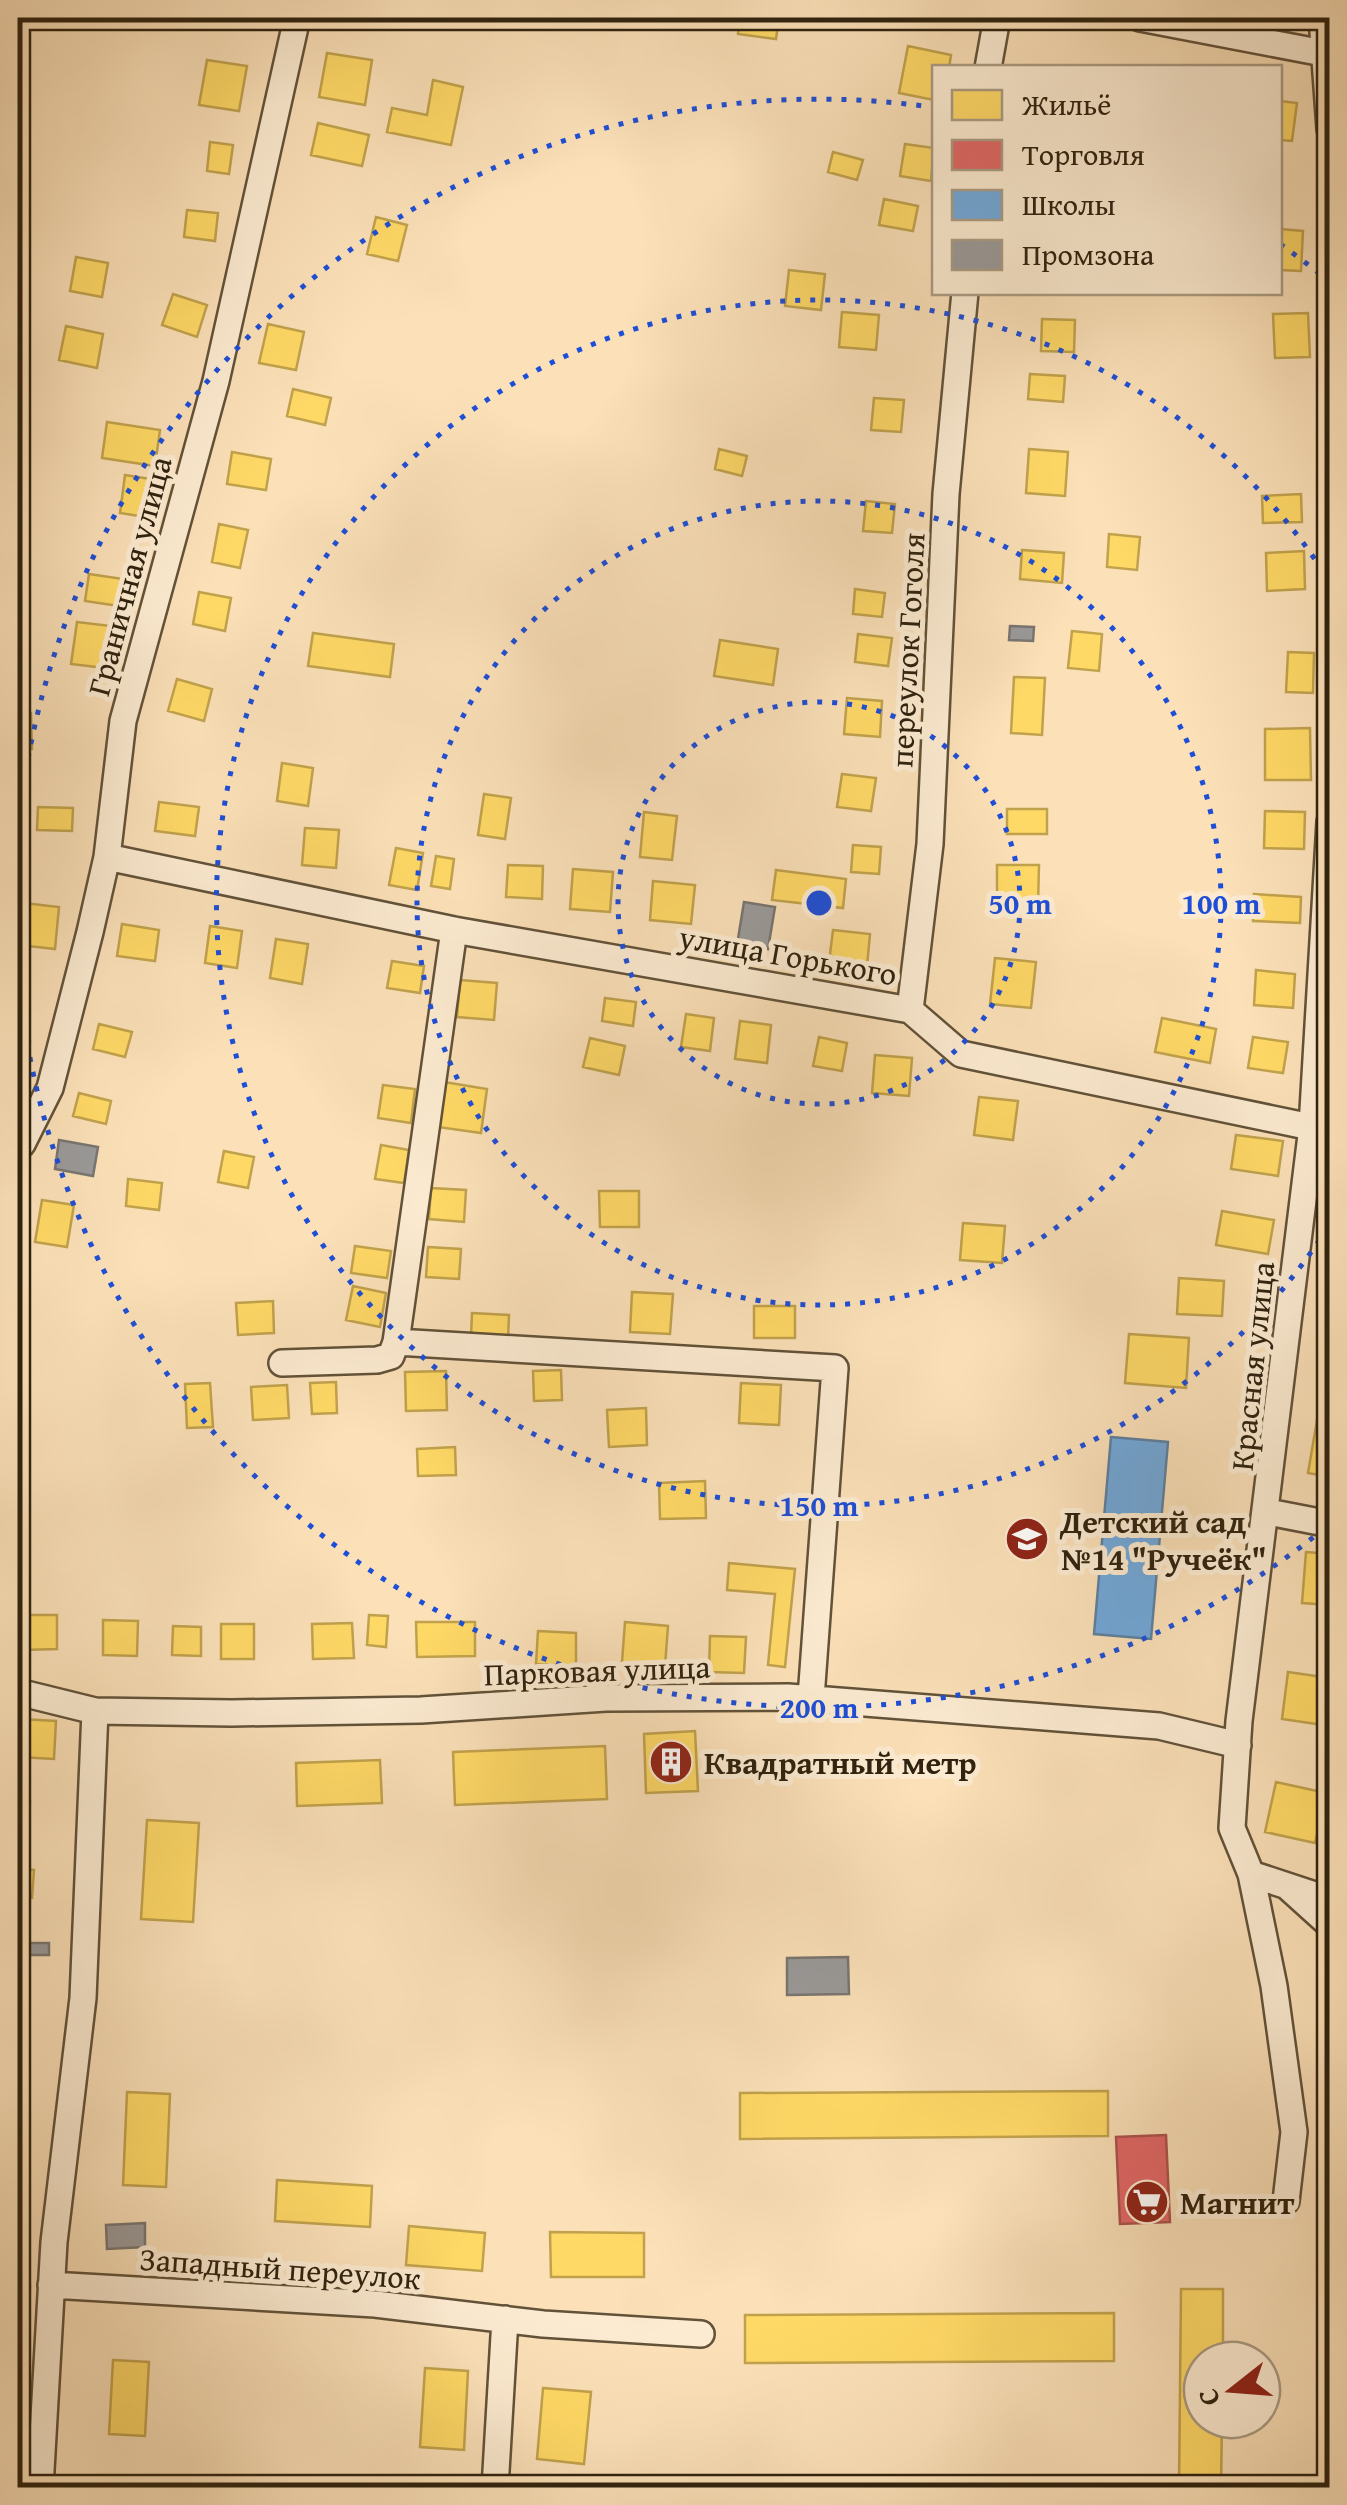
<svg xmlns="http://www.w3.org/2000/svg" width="1347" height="2505" viewBox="0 0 1347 2505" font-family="'Gentium Book Plus',serif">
<rect width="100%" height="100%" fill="#fbe0b8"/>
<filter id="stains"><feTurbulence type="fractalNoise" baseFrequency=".002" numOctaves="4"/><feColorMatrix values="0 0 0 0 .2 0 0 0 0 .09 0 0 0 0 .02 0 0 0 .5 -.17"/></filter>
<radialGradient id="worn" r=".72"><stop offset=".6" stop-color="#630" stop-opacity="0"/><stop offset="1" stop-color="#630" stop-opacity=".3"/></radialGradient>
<path fill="#ffd966" stroke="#c1a24c" stroke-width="2.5" d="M740,18H779L776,39L738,34Z
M908,46L951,55L949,68H934V100L899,93Z
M327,53L372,60L365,105L319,97Z
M207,60L247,66L239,111L199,105Z
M433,80L463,87L451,145L387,132L392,108L427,115Z
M1280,101L1297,103L1292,141L1280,140Z
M318,123L369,135L362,166L311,155Z
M210,142L233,145L229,174L207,171Z
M905,144L934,148L931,181L900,176Z
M833,152L863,160L857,180L828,172Z
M884,199L918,206L913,231L879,225Z
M187,210L218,213L215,241L184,237Z
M376,217L407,225L398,261L367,254Z
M1280,229L1303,231L1301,271L1280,270Z
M76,257L108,263L102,297L70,291Z
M789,270L825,274L821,310L785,306Z
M173,294L207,305L197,337L162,325Z
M842,312L879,315L876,350L839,347Z
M1308,313L1310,357L1275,358L1273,314Z
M1042,319L1075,320L1074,352L1041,351Z
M268,324L304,332L296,370L259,363Z
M66,326L103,334L97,368L59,360Z
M1030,374L1065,376L1063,402L1028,399Z
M293,389L331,398L325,425L287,416Z
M874,398L904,400L901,432L871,430Z
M107,422L160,430L155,466L102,458Z
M719,449L747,456L742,476L715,469Z
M1029,449L1068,452L1065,496L1026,493Z
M232,452L271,459L266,490L227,484Z
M125,475L157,480L152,518L120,513Z
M1301,494L1302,522L1263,523L1262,496Z
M866,501L895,504L892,533L863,531Z
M219,524L248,530L240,568L212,562Z
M1109,534L1140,537L1137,570L1107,567Z
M1022,550L1064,553L1062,583L1020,579Z
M1304,551L1305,589L1267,591L1266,553Z
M89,574L123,579L119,606L85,601Z
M855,589L885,593L882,617L853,614Z
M199,592L231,598L225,631L193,624Z
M77,622L111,626L105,668L71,664Z
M1072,631L1102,634L1099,671L1068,668Z
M313,633L394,644L390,677L308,666Z
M858,634L892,638L888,666L855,662Z
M720,640L778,649L773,685L714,676Z
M1288,652L1314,653L1313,693L1286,692Z
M1014,677L1045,678L1042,735L1011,733Z
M177,679L212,689L204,721L168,711Z
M847,698L882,701L880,737L844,734Z
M31,713L32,749H18V714Z
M1310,728L1311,780H1265V729Z
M282,763L313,768L308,806L277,801Z
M842,774L876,778L871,811L837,807Z
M484,794L511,798L505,839L478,835Z
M159,802L199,807L195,836L155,831Z
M38,807L73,808L72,831L37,830Z
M1007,809H1047V834H1007Z
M1265,811L1305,812L1304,849L1264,848Z
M644,812L677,816L672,860L640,857Z
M305,828L339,830L336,868L302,865Z
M853,845L881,847L879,874L851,872Z
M396,848L423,853L417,890L389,885Z
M436,856L454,859L450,889L431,886Z
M508,865L543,866L542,899L506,897Z
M997,865H1039L1038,906L997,905Z
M573,869L613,872L610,912L570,909Z
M776,870L846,879L843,908L772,900Z
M653,881L695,885L691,924L650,920Z
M1254,894L1301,897L1300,923L1253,921Z
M24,903L59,907L55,949L19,945Z
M122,924L159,930L155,961L117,956Z
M210,926L242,931L237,968L205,963Z
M833,930L870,934L867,966L829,962Z
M276,939L308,944L302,984L270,978Z
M995,958L1036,962L1031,1008L990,1004Z
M392,961L424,966L420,993L387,988Z
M1256,970L1295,974L1293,1008L1254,1005Z
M460,980L497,983L494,1020L457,1017Z
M605,998L636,1002L633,1026L602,1021Z
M686,1014L714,1018L710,1051L681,1047Z
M1162,1018L1216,1029L1210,1063L1155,1052Z
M740,1021L771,1025L767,1063L735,1059Z
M99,1024L132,1032L125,1057L93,1049Z
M819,1037L847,1043L842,1071L813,1066Z
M1253,1037L1288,1042L1283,1073L1248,1068Z
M590,1038L625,1046L619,1075L583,1067Z
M18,1040L30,1042L23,1104L18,1103Z
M875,1055L912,1058L909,1096L872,1093Z
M444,1082L487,1089L481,1133L438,1127Z
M383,1085L415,1089L411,1123L378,1118Z
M79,1093L111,1101L106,1124L73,1116Z
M979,1097L1018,1101L1013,1140L974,1135Z
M1236,1135L1283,1141L1278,1176L1231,1169Z
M381,1145L409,1150L404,1183L375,1179Z
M224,1151L254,1157L248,1188L218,1182Z
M128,1179L162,1183L159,1210L126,1206Z
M431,1188L466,1190L464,1222L429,1219Z
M599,1191H639V1227H600Z
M42,1200L74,1205L67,1247L35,1242Z
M1222,1211L1274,1220L1268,1254L1216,1245Z
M963,1223L1005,1226L1002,1263L960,1260Z
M355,1246L391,1251L387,1278L351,1273Z
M428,1247L461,1249L459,1279L426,1277Z
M1179,1278L1224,1281L1222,1316L1177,1314Z
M353,1286L386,1293L380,1327L346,1320Z
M632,1292L673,1294L670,1334L630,1332Z
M273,1301L274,1333L238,1335L236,1303Z
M754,1306H795V1338H754Z
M472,1313L509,1315L508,1339L471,1337Z
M1129,1334L1189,1338L1186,1388L1125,1383Z
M561,1370L562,1400L534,1401L533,1371Z
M446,1371L447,1410L406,1411L405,1372Z
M336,1382L337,1413L312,1414L310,1383Z
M210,1383L213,1427L187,1428L185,1384Z
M741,1383L781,1385L779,1425L739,1423Z
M287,1385L289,1418L253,1420L251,1387Z
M1322,1391L1330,1392V1477L1308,1473Z
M646,1408L647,1445L609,1447L607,1410Z
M455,1447L456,1475L418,1476L417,1449Z
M705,1481L706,1518L660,1519L659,1483Z
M1306,1552L1330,1554V1605L1302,1603Z
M729,1563L795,1569L785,1667L768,1665L775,1594L727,1590Z
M24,1615H57V1649L24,1650Z
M369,1615L388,1616L386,1647L367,1645Z
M103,1620L138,1621L137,1656L103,1655Z
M416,1622H475V1656L417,1657Z
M625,1622L668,1626L665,1666L622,1662Z
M352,1623L354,1658L313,1659L312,1624Z
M221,1624H254V1659H221Z
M173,1626L201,1627V1656L172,1655Z
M538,1631L576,1633V1666L536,1664Z
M710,1636L746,1637L744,1673L709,1672Z
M1288,1672L1330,1678V1726L1282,1719Z
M21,1719L56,1721L54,1759L19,1757Z
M695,1731L698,1791L646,1793L644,1734Z
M605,1746L607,1799L455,1805L453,1752Z
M380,1760L382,1803L297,1806L296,1763Z
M1276,1782L1326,1793L1315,1843L1265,1832Z
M18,1802H30L28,1834L18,1833Z
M147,1820L199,1823L193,1922L141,1919Z
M18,1869L34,1870L32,1898L18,1897Z
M18,2008H22L21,2035L18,2034Z
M1108,2091V2136L740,2139V2093Z
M127,2092L170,2094L166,2187L123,2185Z
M18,2128L24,2129L22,2171H18Z
M277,2180L372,2186L370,2227L275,2221Z
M409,2226L485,2233L482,2271L406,2265Z
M550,2232L644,2233V2277H551Z
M18,2284L30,2285L29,2321L18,2320Z
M1181,2289H1223V2360H1202V2420H1222L1221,2488H1179Z
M1114,2313V2361L745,2363V2315Z
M113,2360L149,2362L145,2436L109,2434Z
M425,2368L468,2371L464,2450L420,2447Z
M543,2388L591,2392L584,2464L537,2459Z"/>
<path fill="#e06666" stroke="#ab524c" stroke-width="2.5" d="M1166,2135L1170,2222L1120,2224L1116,2137Z"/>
<path fill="#6fa8dc" stroke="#5c809e" stroke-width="2.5" d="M1111,1437L1168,1442L1151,1639L1094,1634Z"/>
<path fill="#999" stroke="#797570" stroke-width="2.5" d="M244,18H278L276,26Z
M1010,626L1034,627L1033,641L1009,640Z
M744,902L775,907L768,949L737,945Z
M59,1140L98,1147L93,1176L55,1169Z
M28,1943H49V1955H28Z
M848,1957L849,1994L787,1995V1958Z
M145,2223V2247L107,2249L106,2225Z"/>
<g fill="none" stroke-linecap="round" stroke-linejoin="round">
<g stroke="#625239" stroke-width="30">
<path id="minor" d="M1140,18L1323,53
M1322,18L1330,129
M988,68L997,18
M107,857L454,930L910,1010L961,1054L1330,1131
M454,930L396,1342L835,1368L811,1698
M910,1010L930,844L946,494L965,292
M18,1143L22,1144L50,1088L90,932L107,857L123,721L216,381L297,18
M282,1363L377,1360L391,1356L396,1342
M1268,1512L1330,1524
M18,1692L95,1711L232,1713L421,1710L606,1698L788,1697L1159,1726L1238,1745
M1251,1874L1330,1900
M1289,1888L1330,1925
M1286,2201L1294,2132L1274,1986L1251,1874L1232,1828L1239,1721L1312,1127L1330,822
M51,2285L375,2304L543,2324L701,2334
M40,2488L54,2242L83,1998L95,1711
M495,2488L505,2319"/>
</g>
<use href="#minor" stroke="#fcebd1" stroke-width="25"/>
</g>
<g fill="none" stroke="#1d4ed8" stroke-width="5" stroke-dasharray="5 10">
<circle cx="819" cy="903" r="201"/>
<circle cx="819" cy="903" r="402"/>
<path d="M1328 1227A603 603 0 1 1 1328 579"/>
<path d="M1325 1528A804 804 0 0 1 18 973M18 833A804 804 0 0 1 931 107M1280 244A804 804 0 0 1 1325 278"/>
</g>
<defs>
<g id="school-disc" transform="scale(2.25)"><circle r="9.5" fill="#8f2418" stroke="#fcebd1"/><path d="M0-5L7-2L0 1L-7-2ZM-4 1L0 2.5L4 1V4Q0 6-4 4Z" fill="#fff"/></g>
<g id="building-disc" transform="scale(2.25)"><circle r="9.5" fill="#8f2418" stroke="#fcebd1"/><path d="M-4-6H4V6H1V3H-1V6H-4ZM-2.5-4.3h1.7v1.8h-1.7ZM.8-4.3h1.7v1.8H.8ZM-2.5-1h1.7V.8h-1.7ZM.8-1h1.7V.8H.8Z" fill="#fff"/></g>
<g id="supermarket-disc" transform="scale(2.25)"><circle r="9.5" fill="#8f2418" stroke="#fcebd1"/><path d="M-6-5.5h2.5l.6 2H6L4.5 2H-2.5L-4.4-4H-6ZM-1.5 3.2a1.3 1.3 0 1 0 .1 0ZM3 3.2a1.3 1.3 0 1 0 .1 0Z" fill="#fff"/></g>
</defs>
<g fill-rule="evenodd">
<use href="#school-disc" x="1027" y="1539"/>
<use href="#building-disc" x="671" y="1762"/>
<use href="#supermarket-disc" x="1147" y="2202"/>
</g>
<g text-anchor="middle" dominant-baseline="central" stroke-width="10" stroke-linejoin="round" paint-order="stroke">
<g font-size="32" fill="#2f220f" stroke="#fcebd1">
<text transform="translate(129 576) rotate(-75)">Граничная улица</text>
<text transform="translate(907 650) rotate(-87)">переулок Гоголя</text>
<text transform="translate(788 955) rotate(10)">улица Горького</text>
<text transform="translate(1252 1366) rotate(-84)">Красная улица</text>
<text transform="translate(597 1670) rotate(-2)">Парковая улица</text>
<text transform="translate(280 2268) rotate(4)">Западный переулок</text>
</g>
<g font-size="32" font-weight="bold" fill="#2f220f" stroke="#fcebd1" text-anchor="start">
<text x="1060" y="1521">Детский сад<tspan x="1060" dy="37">№14 "Ручеёк"</tspan></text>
<text x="704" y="1762">Квадратный метр</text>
<text x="1180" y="2202">Магнит</text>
</g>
</g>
<circle cx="819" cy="903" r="15" fill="#1d4ed8" stroke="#fcebd1" stroke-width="5"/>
<g font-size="30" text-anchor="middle" font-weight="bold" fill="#1d4ed8" stroke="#fcebd1" stroke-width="10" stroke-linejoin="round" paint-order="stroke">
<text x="1020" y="914">50 m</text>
<text x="1221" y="914">100 m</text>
<text x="819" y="1516">150 m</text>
<text x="819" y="1718">200 m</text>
</g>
<rect width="1347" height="2505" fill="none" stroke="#fbe0b8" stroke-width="60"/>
<rect x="20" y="20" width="1307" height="2465" fill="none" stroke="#2f220f" stroke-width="5"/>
<rect x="30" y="30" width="1287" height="2445" fill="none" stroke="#2f220f" stroke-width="2.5"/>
<rect x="932" y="65" width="350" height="230" fill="#fcebd1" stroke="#aa9b83" stroke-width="2.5"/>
<rect x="952" y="90" width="50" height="30" fill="#ffd966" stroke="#aa9b83" stroke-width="2.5"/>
<text x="1022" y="115" font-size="30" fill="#2f220f">Жильё</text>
<rect x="952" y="140" width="50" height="30" fill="#e06666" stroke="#aa9b83" stroke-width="2.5"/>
<text x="1022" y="165" font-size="30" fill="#2f220f">Торговля</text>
<rect x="952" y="190" width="50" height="30" fill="#6fa8dc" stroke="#aa9b83" stroke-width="2.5"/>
<text x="1022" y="215" font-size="30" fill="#2f220f">Школы</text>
<rect x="952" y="240" width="50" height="30" fill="#999999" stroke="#aa9b83" stroke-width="2.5"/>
<text x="1022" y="265" font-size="30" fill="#2f220f">Промзона</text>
<g transform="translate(1232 2390) rotate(253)"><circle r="48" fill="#fcebd1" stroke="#aa9b83" stroke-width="2.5"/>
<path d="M0-8L18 38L0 25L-18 38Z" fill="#8f2418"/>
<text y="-15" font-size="28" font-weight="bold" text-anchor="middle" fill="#2f220f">С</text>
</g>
<rect width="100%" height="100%" filter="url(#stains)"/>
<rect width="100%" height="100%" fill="url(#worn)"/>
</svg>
